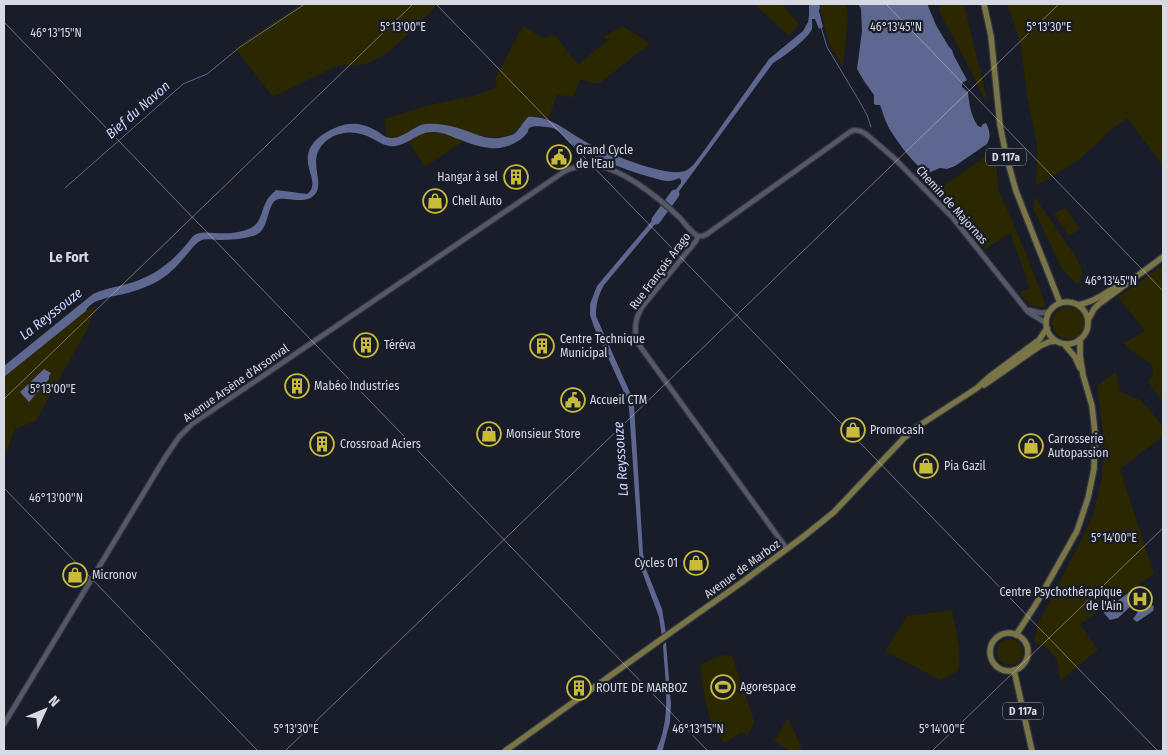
<svg xmlns="http://www.w3.org/2000/svg" width="1167" height="755" viewBox="0 0 1167 755" font-family="'Fira Sans Condensed',sans-serif">
<rect width="100%" height="100%" fill="#191c29"/>
<path fill="#2b2700" d="M301,4H438C420,22 386,62 360,65C351,66 347,63 337,66L273,97L235,48Z
M754,4H782L799,24L789,36Z
M819,4H847L848,17L843,67L829,44Z
M941,4H964L987,100L982,95L973,75L939,11Z
M1007,4H1163V166L1127,118L1112,129L1079,160L1036,186L1037,145L1027,95L1020,41Z
M523,26L543,38L555,35L578,65L608,40L603,37L623,26L650,44L598,84L580,80L573,97L557,95L548,120L536,116C531,118 527,121 523,124C519,127 516,132 512,134C486,147 455,121 426,124C414,125 409,134 399,137C395,138 391,137 387,138L384,119L429,105L477,95L497,87L495,78Z
M435,131L443,133L464,141L425,167L408,141C417,136 425,132 435,131Z
M993,151L997,171L998,188L1028,258L1045,303L1044,307C1030,308 1027,302 1019,292L1030,288L1010,233L985,250L967,227L936,191Z
M1035,197L1078,260L1083,274L1078,285L1062,269L1033,208Z
M1065,207L1080,229L1069,236L1054,214Z
M1163,265V402L1148,382L1152,376L1153,371L1151,364L1130,350L1124,343L1145,331L1118,297Z
M96,306L88,328L36,421L15,429L4,458V377L86,311Z
M1052 323a16 16 0 1 1 32 0a16 16 0 1 1-32 0Z
M1116,371L1119,391L1140,400L1150,410L1163,427V436L1120,469L1154,574L1080,624L1098,650L1060,681L1057,660L1047,648L1034,642L1038,624L1093,516L1102,477L1104,440L1097,386Z
M952,610C955,629 963,651 958,671L940,680L885,651L907,616Z
M997 652a13 13 0 1 1 26 0a13 13 0 1 1-26 0Z
M721,655L732,656L754,721V724L747,736L742,732L725,743C706,724 704,691 700,665Z
M788,718L798,740L802,751H790L774,741Z"/>
<path fill="#5e678f" d="M809,4H819L820,7L819,11L823,27L819,29L815,19H812C812,24 813,28 811,31C806,40 782,58 773,63L669,205L666,202L681,183V180L679,178C676,180 672,181 668,181C664,181 658,179 654,178C632,172 610,164 590,154C585,151 579,149 573,145C567,141 561,131 553,128C549,127 535,125 531,127C526,130 530,129 527,133C520,143 502,150 490,148C481,147 470,144 461,140C452,137 442,131 432,132C417,132 405,148 390,146C383,145 379,142 373,139C363,133 351,131 340,134C334,135 328,139 324,143C307,160 324,180 316,193C306,207 286,195 276,200C266,206 270,232 253,236C242,239 230,240 219,240C213,240 206,238 200,241C193,245 188,254 182,260C174,270 162,280 150,285C143,288 135,291 128,293C116,296 90,299 86,311L4,377V366L93,294C104,289 115,287 127,284C156,276 175,260 193,236C200,231 207,233 215,233C227,234 244,233 254,226C261,221 262,209 266,202C268,197 272,194 276,190L307,194C318,186 309,174 308,163C305,143 324,132 340,126C351,122 364,124 373,129C378,131 382,135 386,137C401,142 412,126 425,124C436,123 448,125 458,128C471,132 486,140 499,138C503,137 510,136 514,134C518,131 524,121 528,117C549,115 567,131 584,141C602,151 665,178 685,171C692,168 696,161 701,155L769,59L803,31L808,22L809,16Z
M858,4H929L928,6L936,25L949,47L952,50L954,56L967,80L962,83V87L968,92C969,104 971,116 978,126L981,127L983,124L986,123C990,131 991,137 987,144L955,166L947,169L940,168L928,173C916,168 896,140 889,128C885,121 883,113 880,105H876L874,104V95L864,81L857,69L862,31L861,9Z
M661,210L665,212L604,285C598,296 596,304 596,316L632,397L634,405L643,553L646,569L662,609L666,633L662,637L659,617L640,566L629,408L627,399L594,327L590,315V304L597,286Z
M44,369L51,373L49,376V379L29,402L20,392Z
M1136,587L1154,607L1153,611L1137,622L1133,619L1141,607L1139,604H1133L1118,618L1110,620L1104,613V611Z
M666,642L671,705L670,722L663,749L662,751H656C672,717 665,681 663,645Z"/>
<g fill="none" stroke-linecap="round" stroke-linejoin="round">
<path stroke="#5e678f" stroke-width="1" d="M821,27L827,47L861,104L867,115L871,127
M65,188L183,84L207,74L240,47L305,4"/>
<path stroke="#5e678f" stroke-width="9" d="M656,220L675,194"/>
<g stroke="#33353f" stroke-width="7">
<path id="minor" d="M698,236H703L707,234L850,132L854,130L860,131L866,134L894,158L953,218L1028,312L1046,323
M698,236L696,241L642,307C635,319 634,328 637,342L787,549
M1029,310L1041,313L1049,312
M4,724L166,456L179,437L192,424L565,171C574,167 582,165 591,165C620,166 659,198 679,217C685,223 690,232 698,236"/>
</g>
<g stroke="#33353f" stroke-width="8">
<path id="major" d="M984,4L991,36L1000,125L1006,155L1016,191L1060,303
M1046 323a21 21 0 1 1 42 0a21 21 0 1 1-42 0Z
M1078,305C1097,301 1112,289 1128,278
M1088,320L1094,309L1099,304L1163,257
M1064,344L1075,357L1080,368
M984,385L1040,346L1049,342L1056,341
M990 652a19 19 0 1 1 38 0a19 19 0 1 1-38 0Z
M1016,635L1036,604L1077,531L1088,498L1094,469L1095,433L1092,406L1083,375L1080,355V339
M1014,670L1032,751
M505,751L677,628L741,583L803,537L834,512L903,439L917,427L977,388L989,377L1039,340L1047,328"/>
</g>
<use href="#minor" stroke="#545868" stroke-width="4.5"/>
<use href="#major" stroke="#797547" stroke-width="5.5"/>
</g>
<path fill="none" stroke="#d7dae3" stroke-width="1" stroke-opacity="0.45" d="M436,4L1158,751M886,4L1163,291M4,22L708,751M4,399L413,4M4,488L258,751M285,751L1059,4M932,751L1163,528"/>
<defs>
<g id="civic-ring" transform="scale(1.25)"><circle r="9.5" fill="#191c29" stroke="#c9bb3a" stroke-width="1.5"/><path d="M-.6-6.5H3V-4.5H.6V-3L4-1V1h2V6H-6V1h2V-1L-.6-3ZM-1.2 2.5V6h2.4V2.5Z" fill="#c9bb3a"/></g>
<g id="building-ring" transform="scale(1.25)"><circle r="9.5" fill="#191c29" stroke="#c9bb3a" stroke-width="1.5"/><path d="M-4-6H4V6H1V3H-1V6H-4ZM-2.5-4.3h1.7v1.8h-1.7ZM.8-4.3h1.7v1.8H.8ZM-2.5-1h1.7V.8h-1.7ZM.8-1h1.7V.8H.8Z" fill="#c9bb3a"/></g>
<g id="shop-ring" transform="scale(1.25)"><circle r="9.5" fill="#191c29" stroke="#c9bb3a" stroke-width="1.5"/><path d="M-5-2.5h2.3a2.7 3.5 0 0 1 5.4 0H5L5.5 6h-11ZM-1.5-2.5h3a1.5 2.3 0 0 0-3 0Z" fill="#c9bb3a"/></g>
<g id="hospital-ring" transform="scale(1.25)"><circle r="9.5" fill="#191c29" stroke="#c9bb3a" stroke-width="1.5"/><path d="M-5-5h3v3.5h4V-5h3V5h-3V1.5h-4V5h-3Z" fill="#c9bb3a"/></g>
<g id="stadium-ring" transform="scale(1.25)"><circle r="9.5" fill="#191c29" stroke="#c9bb3a" stroke-width="1.5"/><path d="M0-5a6.5 5 0 1 0 0 10a6.5 5 0 1 0 0-10ZM-3.5-1.8h7v3.6h-7Z" fill="#c9bb3a"/></g>
</defs>
<g fill-rule="evenodd">
<use href="#civic-ring" x="559" y="157"/>
<use href="#building-ring" x="516" y="177"/>
<use href="#shop-ring" x="435" y="201"/>
<use href="#building-ring" x="366" y="345"/>
<use href="#building-ring" x="542" y="346"/>
<use href="#building-ring" x="297" y="386"/>
<use href="#civic-ring" x="573" y="400"/>
<use href="#shop-ring" x="853" y="430"/>
<use href="#shop-ring" x="489" y="434"/>
<use href="#building-ring" x="322" y="444"/>
<use href="#shop-ring" x="1031" y="446"/>
<use href="#shop-ring" x="926" y="466"/>
<use href="#shop-ring" x="696" y="563"/>
<use href="#shop-ring" x="75" y="575"/>
<use href="#hospital-ring" x="1140" y="599"/>
<use href="#stadium-ring" x="723" y="687"/>
<use href="#building-ring" x="579" y="688"/>
</g>
<g text-anchor="middle" dominant-baseline="central" stroke-width="4.5" stroke-linejoin="round" paint-order="stroke">
<g fill="#191c29" stroke="#9ea1ab" stroke-width="1">
<rect x="986" y="148.5" width="40" height="17" rx="4"/>
<rect x="1003" y="702.5" width="40" height="17" rx="4"/>
</g>
<g font-size="11" font-weight="bold" fill="#d7dae3">
<text x="1006" y="157">D 117a</text>
<text x="1023" y="711">D 117a</text>
</g>
<g font-size="12" fill="#d7dae3" stroke="#191c29" text-anchor="start">
<text x="576" y="150">Grand Cycle<tspan x="576" dy="14">de l'Eau</tspan></text>
<text x="498" y="177" text-anchor="end">Hangar à sel</text>
<text x="452" y="201">Chell Auto</text>
<text x="560" y="339">Centre Technique<tspan x="560" dy="14">Municipal</tspan></text>
<text x="384" y="345">Téréva</text>
<text x="314" y="386">Mabéo Industries</text>
<text x="590" y="400">Accueil CTM</text>
<text x="870" y="430">Promocash</text>
<text x="506" y="434">Monsieur Store</text>
<text x="1048" y="439">Carrosserie<tspan x="1048" dy="14">Autopassion</tspan></text>
<text x="340" y="444">Crossroad Aciers</text>
<text x="944" y="466">Pia Gazil</text>
<text x="678" y="563" text-anchor="end">Cycles 01</text>
<text x="92" y="575">Micronov</text>
<text x="1122" y="592" text-anchor="end">Centre Psychothérapique<tspan x="1122" dy="14">de l'Ain</tspan></text>
<text x="740" y="687">Agorespace</text>
<text x="596" y="688">ROUTE DE MARBOZ</text>
</g>
<g font-size="12" fill="#d7dae3" stroke="#191c29">
<text transform="translate(952 205) rotate(48)">Chemin de Majornas</text>
<text transform="translate(660 271) rotate(-53)">Rue François Arago</text>
<text transform="translate(236 383) rotate(-35)">Avenue Arsène d'Arsonval</text>
<text transform="translate(742 569) rotate(-36)">Avenue de Marboz</text>
</g>
<g font-size="14" font-style="italic" fill="#cbd5fd" stroke="#191c29">
<text transform="translate(138 110) rotate(-41)">Bief du Navon</text>
<text transform="translate(51 314) rotate(-38)">La Reyssouze</text>
<text transform="translate(621 459) rotate(-94)">La Reyssouze</text>
</g>
<g font-size="14" font-weight="bold" fill="#d7dae3" stroke="#191c29">
<text x="69" y="257">Le Fort</text>
</g>
</g>
<g font-size="12" text-anchor="middle" fill="#d7dae3" stroke="#191c29" stroke-width="4.5" stroke-linejoin="round" paint-order="stroke">
<text x="403" y="31">5°13'00"E</text>
<text x="1049" y="31">5°13'30"E</text>
<text x="896" y="31">46°13'45"N</text>
<text x="56" y="37">46°13'15"N</text>
<text x="1111" y="285">46°13'45"N</text>
<text x="53" y="393">5°13'00"E</text>
<text x="56" y="502">46°13'00"N</text>
<text x="1114" y="542">5°14'00"E</text>
<text x="698" y="733">46°13'15"N</text>
<text x="296" y="733">5°13'30"E</text>
<text x="942" y="733">5°14'00"E</text>
</g>
<rect width="1167" height="755" fill="none" stroke="#d7dae3" stroke-width="10"/>
<g transform="translate(45 710) rotate(46)" stroke="#191c29" stroke-width="4" paint-order="stroke">
<path d="M0-4L9 19L0 12L-9 19Z" fill="#d7dae3"/>
<text y="-8" font-size="14" font-weight="bold" text-anchor="middle" fill="#d7dae3">N</text>
</g>
</svg>
